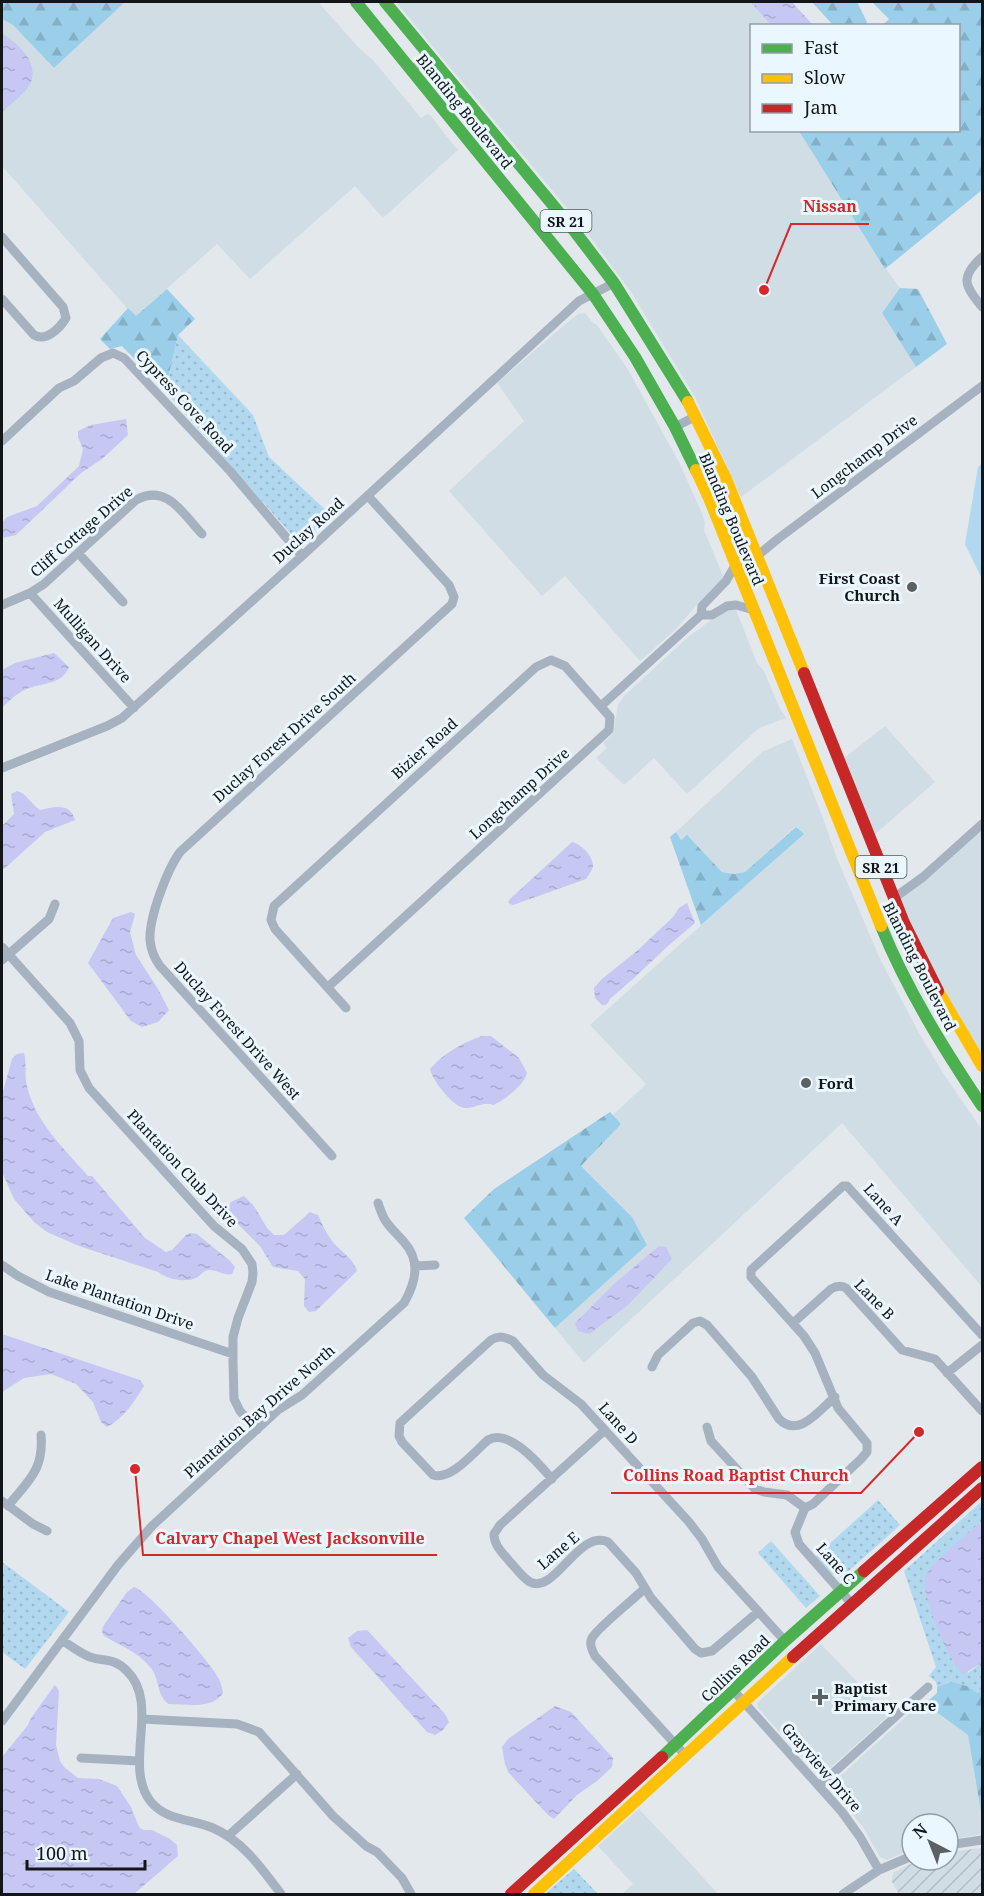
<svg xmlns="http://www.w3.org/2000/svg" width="984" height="1896" viewBox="0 0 984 1896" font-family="'Noto Serif',serif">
<defs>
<pattern id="industrial-furrows" width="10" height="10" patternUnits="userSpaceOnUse" patternTransform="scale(1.5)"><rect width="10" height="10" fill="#d0dde5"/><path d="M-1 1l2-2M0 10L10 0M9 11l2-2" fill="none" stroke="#b2bdc4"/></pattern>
<pattern id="grass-dots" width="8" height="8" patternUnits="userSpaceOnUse" patternTransform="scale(1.5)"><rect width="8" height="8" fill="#b1d8ee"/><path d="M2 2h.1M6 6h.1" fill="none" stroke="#97b9cc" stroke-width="1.8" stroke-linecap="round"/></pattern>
<pattern id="forest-firs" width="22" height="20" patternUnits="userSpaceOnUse" patternTransform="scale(1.5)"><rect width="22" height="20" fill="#9bcee9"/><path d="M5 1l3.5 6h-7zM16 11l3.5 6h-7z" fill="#84b0c7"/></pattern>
<pattern id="water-ripples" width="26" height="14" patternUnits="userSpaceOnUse" patternTransform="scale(1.5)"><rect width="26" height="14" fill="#c6c7f3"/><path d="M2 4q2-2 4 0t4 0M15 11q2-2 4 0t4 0" fill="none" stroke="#a9aad0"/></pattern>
</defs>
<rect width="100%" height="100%" fill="#e2e8ec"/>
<path fill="#d0dde5" d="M125,2H318L359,48L373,60L421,118L428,114L430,115L456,148L459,149L383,218L355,186L250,279L217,244L135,317L2,166V19L13,25L54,68Z
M396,2H750L771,25L752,26V130L799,131L885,268L900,288L882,313L916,367L741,497L695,397L631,292L585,230Z
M585,313L592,322L597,325L627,368L679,462L701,511L705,523L704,530L723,576L719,585L702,599L676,629L640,661L565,576L542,596L449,491L524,421L497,383L562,327L578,314Z
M731,609L736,610L757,663L764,671L779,707L786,718L759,728L687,794L654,758L624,785L596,758L607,748L603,743L613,734L618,705L624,696L688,637L722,612Z
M885,726L935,782L874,835L843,759Z
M792,739L823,818L836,856L880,959L919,1033L943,1073L982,1130V1287L842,1123L584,1363L555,1328L647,1245L632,1217L581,1166L621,1124L613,1115L646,1084L590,1025L803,834L795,827L745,872L734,874L722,872L687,835L681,840L676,832L762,752Z
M982,827V1054L942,986L899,899Z
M821,1644L889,1715L828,1770L823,1772L813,1769L758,1708L757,1703Z
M922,1702L968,1735L982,1818V1834L948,1840V1824H912V1849L887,1860L880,1857L863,1827L835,1793L833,1787L836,1780Z
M639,1809L689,1862L718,1894H622L633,1884L598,1846Z"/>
<path fill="url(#industrial-furrows)" d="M982,1848V1894H899L892,1882V1877L894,1872L917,1861L948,1860V1852Z"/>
<path fill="url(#grass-dots)" d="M178,335L253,415L269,457L333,517L299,543L159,384L169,374Z
M878,1500L900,1525L841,1578L832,1574L815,1557Z
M982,1501V1521L943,1556L926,1575L968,1673L982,1662V1689L978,1693C962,1683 955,1682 937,1687L936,1682L929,1676L936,1667L904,1571Z
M771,1541L820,1596L806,1608L758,1553Z
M2,1562L69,1612L25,1669L2,1652Z
M574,1869L598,1894H545Z"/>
<path fill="url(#forest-firs)" d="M2,2H125L54,68L13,25L2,19Z
M812,2H857L867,22L866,25H833Z
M872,2H982V190L885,269L799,131L958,130V26L883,25L889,19Z
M900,288L918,289L947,344L916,367L882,313Z
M167,289L195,319L178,335L169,374L159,384L122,346L110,349L100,339L128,308L136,316Z
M796,827L804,834L701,925L670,837L676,832L681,840L687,835L722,872L734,874L745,872Z
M610,1112L621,1124L581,1166L632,1217L647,1245L555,1328L464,1218L494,1189Z
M952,1682L967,1686L978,1693L982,1689V1818L968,1735L928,1706V1701L937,1693V1687Z"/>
<path fill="#b1d8ee" d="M982,464V579L965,544L978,467Z"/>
<path fill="url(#water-ripples)" d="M750,2H792L813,25H771Z
M2,33C16,43 39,60 31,82C27,92 10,105 2,112Z
M126,419L128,435L102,459L81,473L16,535L2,538V523L7,517L37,506L79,466L83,449L78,437V431L91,425Z
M54,653L69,667C63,684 43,683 29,688C18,692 10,700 2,708V670L15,663Z
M17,791C26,793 32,805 40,810C54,807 70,802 75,820L45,832L4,869L2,868V826L14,814L11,794Z
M572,842C581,844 592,855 593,865C593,870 589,874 586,879L513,905L508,903L510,899Z
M687,903L695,923L668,946L634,978L611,998L606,1005H602L595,998L594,988L602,979L638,950L673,917L679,908Z
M131,912L135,914L130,932L136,955L158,989L169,1010L158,1022L142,1027L131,1021L88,963L113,918Z
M482,1036H491L519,1058L527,1073C525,1084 504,1101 493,1105C483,1101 475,1109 465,1108C453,1107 432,1080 430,1069C444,1053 462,1043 482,1036Z
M24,1053C27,1064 24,1076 27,1086C36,1124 64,1148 88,1176H92L145,1238L166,1252L172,1250L186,1235L190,1233L197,1234L230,1261L235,1267L232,1274C223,1276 217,1269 208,1270C202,1271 201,1276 196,1278C184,1283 167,1279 158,1272L79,1246L47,1232L34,1222L14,1199L2,1172V1095L12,1059L17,1054Z
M244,1196L254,1206L267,1228L274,1235H284L310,1212L318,1215C322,1224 326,1233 332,1241C340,1251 354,1259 357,1271L316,1311L309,1312L304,1306L305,1279L298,1271L273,1267L260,1246L226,1212L231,1202Z
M659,1246L666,1247L672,1259L628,1305L589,1334L578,1331L575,1323L615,1283Z
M2,1334L140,1380L144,1386C135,1401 123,1419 107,1427L101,1422L93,1402L76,1384L51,1374L24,1378L2,1392Z
M982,1521V1662L964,1674C950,1667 920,1591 925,1577C931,1562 969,1533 982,1521Z
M134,1587C147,1589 212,1664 219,1679C221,1683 222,1688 223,1693C212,1710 186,1704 169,1704C156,1696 160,1677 150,1667C137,1651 120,1646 103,1635L102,1630L104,1625L127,1592Z
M367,1630L445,1714L449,1722L442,1731L435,1735L427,1732L351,1647L348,1638L357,1631Z
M55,1685L59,1691L56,1745L60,1761L64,1767L78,1778L99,1779L117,1786L131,1807L139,1827L143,1830H152L170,1839L177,1845L178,1856L134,1894H2V1757L28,1725L31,1718Z
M555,1706L571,1712L613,1758L612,1767L597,1781L577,1795L554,1819L548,1815L508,1772L505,1764L502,1747L508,1739Z"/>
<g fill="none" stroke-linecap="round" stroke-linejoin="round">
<path stroke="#a7b2c0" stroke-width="9" d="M412,70L429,55
M2,237L63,307L66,318C59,329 46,342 34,335L2,299
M982,257C960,277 964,285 982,307
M675,427L696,416
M2,441L59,388L74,381L101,358L113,353L124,358L230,471L302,556
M78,553L123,602
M741,578L757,556L779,538L982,386
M30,593L134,708
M2,605L30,593L44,584L136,500C167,483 183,514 202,534
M701,615L702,606L726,581L736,564
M601,706L701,615H712L727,606L736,605L754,610
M2,768L107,726L122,718L302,556L579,301L614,283
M894,898L923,877L982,824
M2,947L70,1023L79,1041L80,1070L89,1088L214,1226L242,1249L252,1264L253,1273L252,1282L238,1318L233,1337V1362L234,1399L240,1411L257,1430
M2,960L49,919L55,904
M328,987L609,730L610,717L565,666L551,660L536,667L274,906L271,920L275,929L346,1008
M332,1156L160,966C154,958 151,951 150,940C149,917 167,870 180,852L452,604L454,597L449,585L368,496
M2,1265L18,1276L49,1292L233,1354
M415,1266L435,1265
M793,1323L831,1289C836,1286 841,1285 846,1288L902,1350L935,1359L982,1411
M652,1367L658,1355L693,1323L700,1321L707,1325L752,1377L779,1419C799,1439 819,1410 835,1397
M947,1373L982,1345
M707,1427L711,1441L755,1489L764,1492L787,1495L805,1508
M605,1430L500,1525L494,1534C494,1546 503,1553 510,1562C516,1568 523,1578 530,1582C555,1595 578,1529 608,1542L636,1573L651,1598L695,1649L701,1653L712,1651L758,1612
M552,1479C539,1464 509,1428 488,1440C475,1451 451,1481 433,1475L402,1442L399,1436L400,1423L491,1340C499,1335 505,1337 513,1341L543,1375L581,1404L689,1522L702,1539L718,1567L785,1641
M2,1501L33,1524L47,1531
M8,1506C28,1481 44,1470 41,1435
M644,1589C634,1599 597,1628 592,1638C589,1644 592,1650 595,1656L686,1756
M852,1604L799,1544L795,1532L805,1508L813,1504L861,1459L867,1452V1443L838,1408L815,1353L804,1336L751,1277V1270L843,1186H847L982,1335
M62,1640C71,1646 80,1653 90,1657C105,1662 113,1657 127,1671C161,1704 122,1766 151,1802C167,1821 192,1819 213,1828C242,1840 263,1870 281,1894
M733,1690L842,1812L860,1837L879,1870
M142,1719L237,1724L259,1732L333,1816L366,1846L377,1852L402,1878L411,1894
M2,1721L118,1565L152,1526L278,1410L302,1395L404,1303C416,1282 421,1261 404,1242C398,1235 390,1228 385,1220C382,1215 380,1209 378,1203
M81,1758L139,1761
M819,1786L928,1687
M228,1836L297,1774
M948,1845L982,1840
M843,1894L879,1870L912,1856"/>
<path stroke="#4caf50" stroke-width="12" d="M356,2L593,294L635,357L675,427L696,470
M385,2L576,233L614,283L688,402
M881,926C907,990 944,1049 982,1106
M662,1757L785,1641L864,1571"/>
<path stroke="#ffc107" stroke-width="12" d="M688,402L726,479L804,673
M696,470L709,498L881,926
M938,991L982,1066
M534,1894L793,1657"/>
<path stroke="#c62828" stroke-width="12" d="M804,673L904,923L938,991
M864,1571L982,1467
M793,1657L982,1488
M511,1894L662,1757"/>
</g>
<g fill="#5b6063" stroke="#ebf7fe" stroke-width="2">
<circle cx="912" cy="587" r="6"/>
<circle cx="806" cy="1083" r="6"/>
<path d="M817 1688h6v6h6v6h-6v6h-6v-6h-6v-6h6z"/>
</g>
<g text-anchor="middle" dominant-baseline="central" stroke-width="6" stroke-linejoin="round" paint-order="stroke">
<g fill="#ebf7fe" stroke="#535a5e" stroke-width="1.5">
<rect x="540.5" y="210" width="51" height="22" rx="4.5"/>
<rect x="855.5" y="856" width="51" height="22" rx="4.5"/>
</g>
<g font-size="14" font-weight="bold" fill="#121619">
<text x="566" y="221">SR 21</text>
<text x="881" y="867">SR 21</text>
</g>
<g font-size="15" fill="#121619" stroke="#ebf7fe">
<text transform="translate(465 111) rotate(51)">Blanding Boulevard</text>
<text transform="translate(185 401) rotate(47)">Cypress Cove Road</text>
<text transform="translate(864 456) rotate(-37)">Longchamp Drive</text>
<text transform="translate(732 519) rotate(67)">Blanding Boulevard</text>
<text transform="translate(308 530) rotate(-42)">Duclay Road</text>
<text transform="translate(81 531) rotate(-41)">Cliff Cottage Drive</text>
<text transform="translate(93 640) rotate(48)">Mulligan Drive</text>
<text transform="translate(284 737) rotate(-42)">Duclay Forest Drive South</text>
<text transform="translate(424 748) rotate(-42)">Bizier Road</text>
<text transform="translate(519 793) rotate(-42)">Longchamp Drive</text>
<text transform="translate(920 966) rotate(63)">Blanding Boulevard</text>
<text transform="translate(238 1030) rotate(48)">Duclay Forest Drive West</text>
<text transform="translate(183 1168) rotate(47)">Plantation Club Drive</text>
<text transform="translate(884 1204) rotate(48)">Lane A</text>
<text transform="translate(120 1299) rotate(19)">Lake Plantation Drive</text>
<text transform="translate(875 1299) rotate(46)">Lane B</text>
<text transform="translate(259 1411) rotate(-41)">Plantation Bay Drive North</text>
<text transform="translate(619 1423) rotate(48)">Lane D</text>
<text transform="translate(558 1550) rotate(-40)">Lane E</text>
<text transform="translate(836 1563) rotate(49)">Lane C</text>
<text transform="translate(735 1668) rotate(-44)">Collins Road</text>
<text transform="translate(822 1767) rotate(49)">Grayview Drive</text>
</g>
<g font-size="15" font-weight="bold" fill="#121619" stroke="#ebf7fe" text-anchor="start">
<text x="900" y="578" text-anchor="end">First Coast<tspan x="900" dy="17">Church</tspan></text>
<text x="818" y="1083">Ford</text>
<text x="834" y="1688">Baptist<tspan x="834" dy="17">Primary Care</tspan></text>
</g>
</g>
<path fill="none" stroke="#d62828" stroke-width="2" d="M764 290L791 224H869M919 1432L861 1493H611M135 1469L143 1555H437"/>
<g fill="#d62828" stroke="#ebf7fe" stroke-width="2">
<circle cx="764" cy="290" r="6"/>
<circle cx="919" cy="1432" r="6"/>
<circle cx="135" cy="1469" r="6"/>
</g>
<g font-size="16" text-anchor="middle" font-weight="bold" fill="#d62828" stroke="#ebf7fe" stroke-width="6" stroke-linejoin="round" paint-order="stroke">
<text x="830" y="212">Nissan</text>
<text x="736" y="1481">Collins Road Baptist Church</text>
<text x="290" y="1544">Calvary Chapel West Jacksonville</text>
</g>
<rect width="984" height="1896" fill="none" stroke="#121619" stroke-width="6"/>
<rect x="750" y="24" width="210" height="108" fill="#ebf7fe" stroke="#949da2" stroke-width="1.5"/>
<rect x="762" y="44" width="30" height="9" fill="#4caf50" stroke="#949da2" stroke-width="1.5"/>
<text x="804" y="54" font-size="18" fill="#121619">Fast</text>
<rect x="762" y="74" width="30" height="9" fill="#ffc107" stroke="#949da2" stroke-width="1.5"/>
<text x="804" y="84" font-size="18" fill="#121619">Slow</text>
<rect x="762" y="104" width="30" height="9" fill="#c62828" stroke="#949da2" stroke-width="1.5"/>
<text x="804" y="114" font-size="18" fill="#121619">Jam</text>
<g transform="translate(930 1842) rotate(318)"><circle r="28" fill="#ebf7fe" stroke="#949da2" stroke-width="1.5"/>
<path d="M0-4.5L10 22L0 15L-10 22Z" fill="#5b6063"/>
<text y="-9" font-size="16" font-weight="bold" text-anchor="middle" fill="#121619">N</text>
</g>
<path d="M27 1860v9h118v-9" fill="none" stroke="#121619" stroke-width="3"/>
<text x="36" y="1860" font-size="18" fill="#121619" stroke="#ebf7fe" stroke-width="4.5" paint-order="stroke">100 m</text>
</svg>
